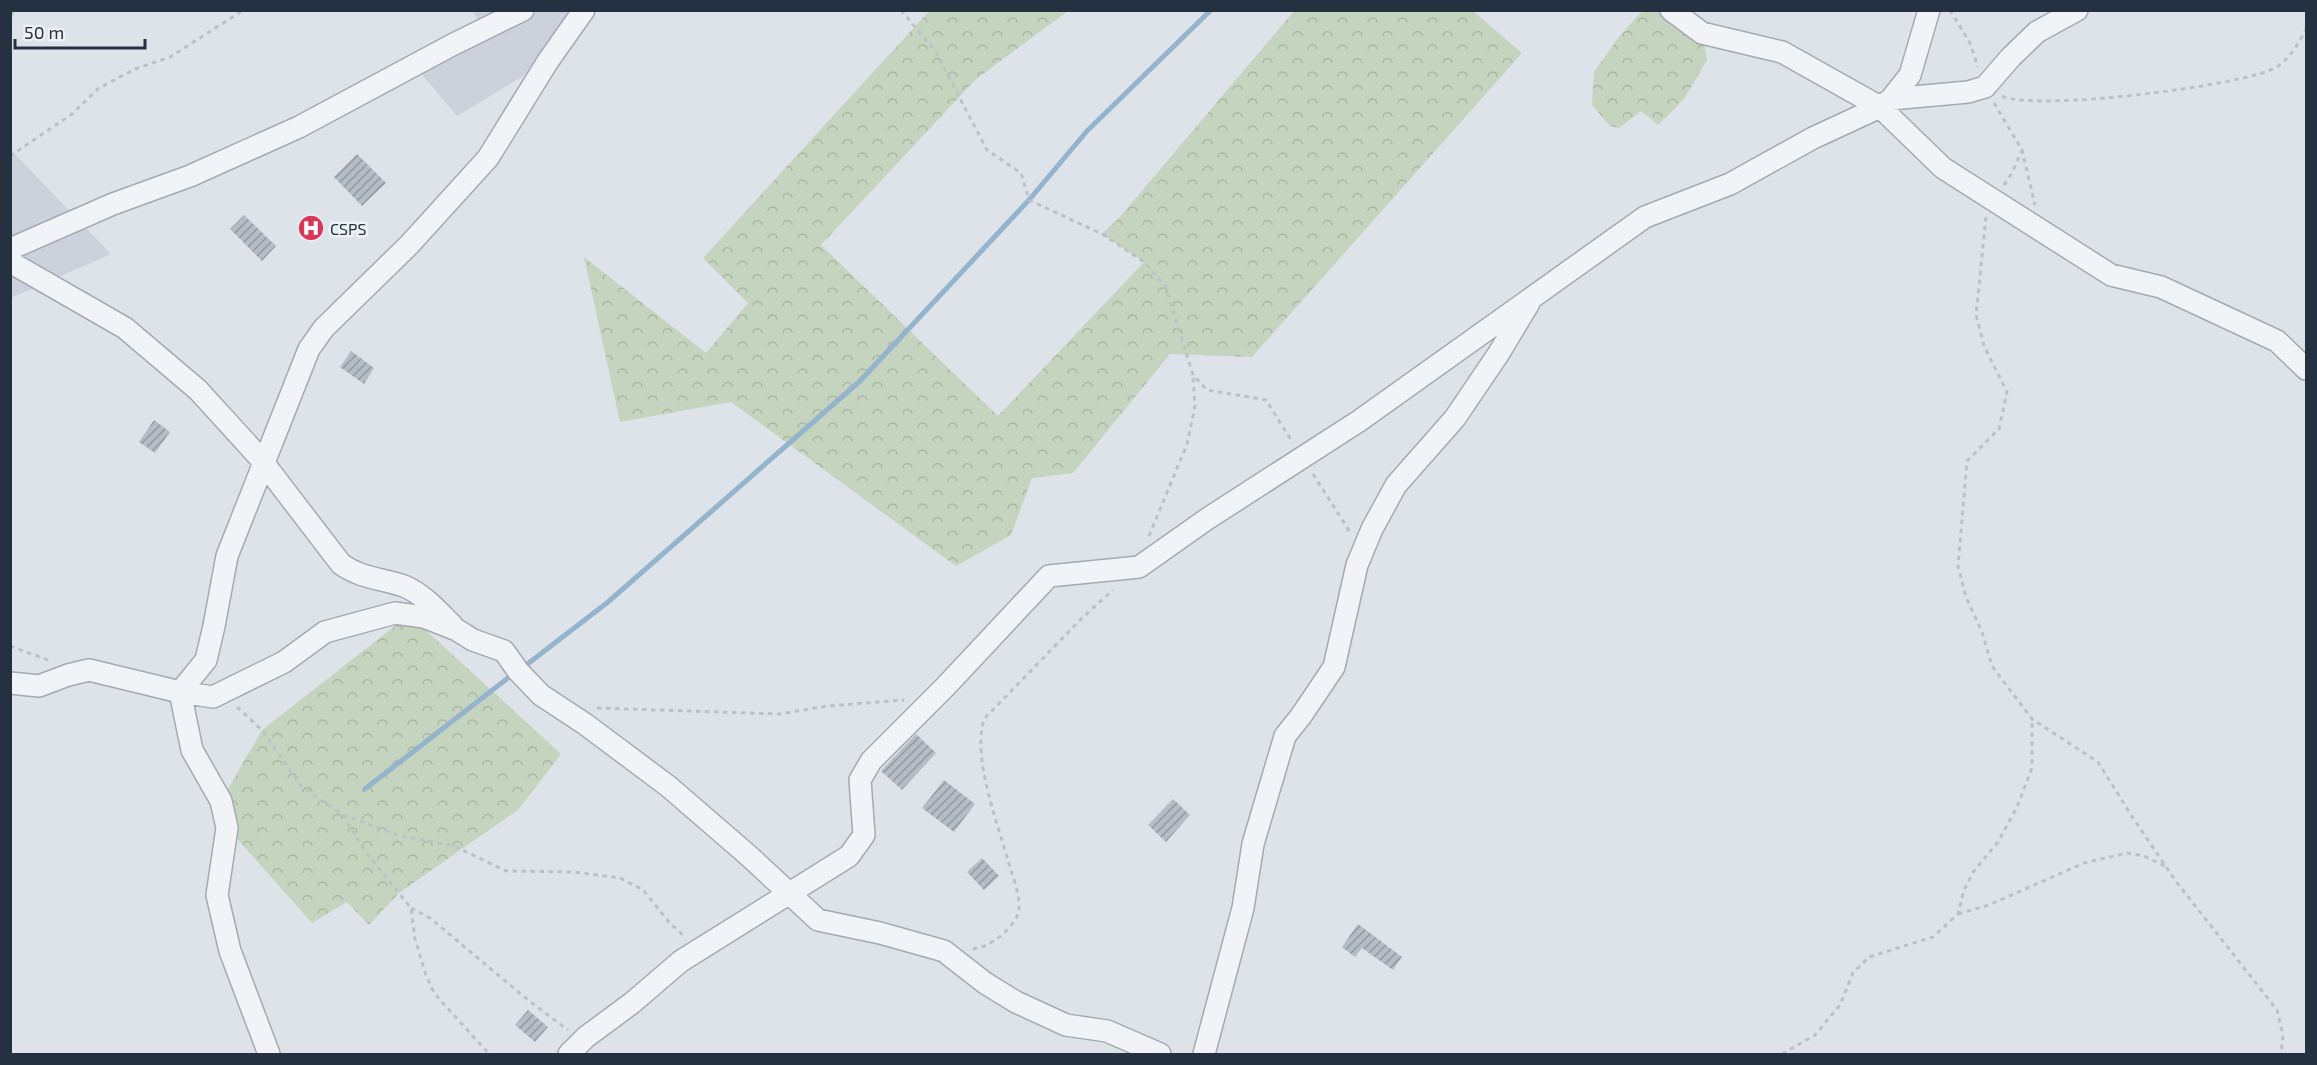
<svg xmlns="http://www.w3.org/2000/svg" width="2317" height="1065" viewBox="0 0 2317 1065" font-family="'Exo 2',sans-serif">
<defs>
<pattern id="forest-crowns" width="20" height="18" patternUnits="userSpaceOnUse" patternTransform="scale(1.5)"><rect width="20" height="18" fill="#c5d4be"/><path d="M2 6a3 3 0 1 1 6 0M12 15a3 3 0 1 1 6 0" fill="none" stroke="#a9b6a4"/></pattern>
<pattern id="building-hatch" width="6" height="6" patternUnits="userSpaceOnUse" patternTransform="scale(1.5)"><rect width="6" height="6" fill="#b4bcc6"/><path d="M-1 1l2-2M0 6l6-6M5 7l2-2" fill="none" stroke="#9299a2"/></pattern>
</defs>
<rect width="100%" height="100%" fill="#dee3e9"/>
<path fill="#cbd2db" d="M473,11H584L548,61L457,116L414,65L483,29Z
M10,149L111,254L11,298H10Z"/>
<path fill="url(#forest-crowns)" d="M930,10L1068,11L975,80L821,245L998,416L1144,262L1102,234L1119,218L1294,11H1473L1522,53L1252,357L1170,354L1073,473L1032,478L1011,535L956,566L731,402L620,422L584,257L706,353L748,303L703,258Z
M1671,10L1702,33L1707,60L1684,99L1658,125L1641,111L1619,128L1610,126L1592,105L1594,72L1618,38L1642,11Z
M409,615L561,754L519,809L399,893L369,925L347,902L312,923L232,833L221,801L262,730Z"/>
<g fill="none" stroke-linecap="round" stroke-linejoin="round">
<path stroke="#94b3cd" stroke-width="5" d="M521,669L608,602L860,381L1029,200L1087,131L1211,10
M365,789L513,674"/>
</g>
<path fill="url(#building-hatch)" d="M357,154L386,183L362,206L334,177Z
M244,215L276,246L262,261L230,229Z
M351,351L374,368L364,384L340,367Z
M154,420L170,432L155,453L139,442Z
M916,734L936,753L902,790L881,771Z
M944,780L975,804L954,832L922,808Z
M1173,799L1190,815L1166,842L1148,825Z
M982,858L999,876L984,890L967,872Z
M1358,924L1402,957L1393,970L1362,948L1355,957L1342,947Z
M528,1010L548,1027L535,1042L515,1025Z"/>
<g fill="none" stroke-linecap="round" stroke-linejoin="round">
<g stroke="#a3aab3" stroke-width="24">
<path id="street" d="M1671,10L1702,33L1782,52L1880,107L1943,168L2111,275L2161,287L2277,341L2306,369
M1891,99L1968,92L1985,87L2011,57L2037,32L2077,10
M10,249L113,204L190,176L299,127L452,45L523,10
M10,262L125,328L198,390L259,457L341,564C362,579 381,578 404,586C423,594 438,611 452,625
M10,683L39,686L68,675L89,670L180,692L213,697L284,662L325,632L395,613L424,617L457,630L473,640L504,651L518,671L541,695L585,724L668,786L749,856L818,920L880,933L944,951L985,983L1016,1002L1066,1025L1107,1031L1160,1054
M269,1054L230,951L217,895L227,828L221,801L192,750L180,692L206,660L214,626L227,556L309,349L324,328L409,245L488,158L548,61L584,10
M569,1054L586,1037L632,1003L681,961L849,856L864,835L860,780L871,761L946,686L1049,576L1139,567L1207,519L1359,421L1645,217L1730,184L1813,138L1880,107L1891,99L1910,75L1929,10
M1204,1054L1243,908L1253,844L1285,736L1301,716L1334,667L1357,565L1372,529L1396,485L1455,418L1499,353L1529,303"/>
</g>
<path stroke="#bcc1c8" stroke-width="3" stroke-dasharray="4.5 4.5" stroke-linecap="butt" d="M901,10L935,51L987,150L1021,173L1029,200L1102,234L1144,262L1165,286L1193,375L1207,390L1266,400L1293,443
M1950,10L1970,43L1978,67
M10,24L13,10
M2002,96C2034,112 2241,86 2275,68C2289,60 2299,43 2306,29
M1994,103L2022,150L2035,205
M10,156L72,114L99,88L135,69L170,57L242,11L256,10
M2004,185L2012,173L2022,150
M1986,217L1976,315L1984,346L2007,392L1999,429L1967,461L1958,566L1966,597L1982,632L1992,666L2032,719L2098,762L2133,818L2175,880L2277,1010L2283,1035L2281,1054
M1313,474L1350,532
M1149,536L1187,444L1195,406L1193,377
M10,646L51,661
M237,707L262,730L301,786L342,814L397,835L454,846L506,871L574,872L620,878L643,890L669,922L685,937
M597,708L780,714L828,706L904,700
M343,815L365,851L411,908L415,939L426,975L434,993L489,1054
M411,908L430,918L528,1000L568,1030
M1958,914L1989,905L2084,863L2127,853L2144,856L2165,866
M973,949C989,948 1017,927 1019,909C1020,894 1013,878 1009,864C998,824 972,759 984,719L1082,618L1113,590
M1782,1054L1815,1035L1840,1005L1853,973L1869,957L1933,937L1958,914L1964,890L1974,871L1998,842L2017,807L2032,768V719"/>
<use href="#street" stroke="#f1f3f7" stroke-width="21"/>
</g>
<defs>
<g id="hospital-disc" transform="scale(1.35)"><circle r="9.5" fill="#dc3558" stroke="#edf2f6"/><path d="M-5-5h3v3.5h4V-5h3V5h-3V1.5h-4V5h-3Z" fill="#fff"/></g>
</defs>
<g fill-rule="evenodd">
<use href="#hospital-disc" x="311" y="228"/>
</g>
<g text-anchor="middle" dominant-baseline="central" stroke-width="5" stroke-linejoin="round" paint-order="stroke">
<g font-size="16" fill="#253141" stroke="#edf2f6" text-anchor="start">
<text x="330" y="228">CSPS</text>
</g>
</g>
<rect width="2317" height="1065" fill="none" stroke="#253141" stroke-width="24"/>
<path d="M15 39v9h130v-9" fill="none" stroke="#253141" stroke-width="3"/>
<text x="24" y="39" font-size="18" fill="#253141" stroke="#edf2f6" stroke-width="4.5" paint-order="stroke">50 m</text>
</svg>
